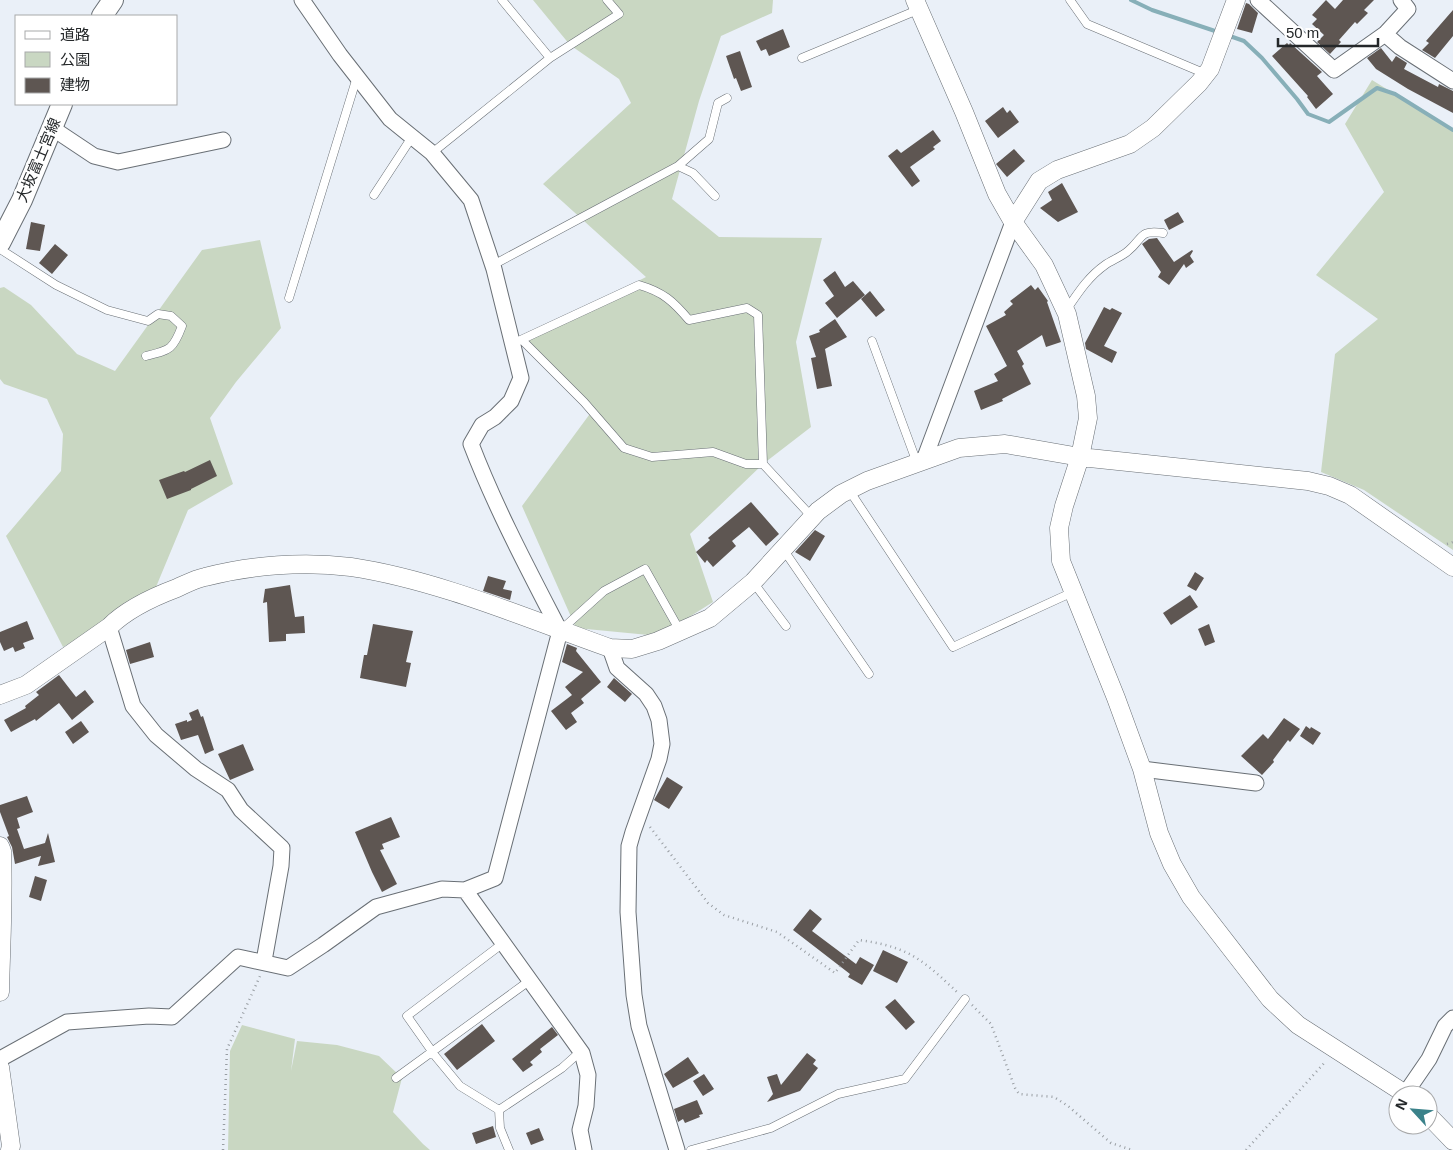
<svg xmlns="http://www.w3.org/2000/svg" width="1453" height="1150" viewBox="0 0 1453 1150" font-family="Arial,'Noto Sans JP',sans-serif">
<rect width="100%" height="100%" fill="#eaf0f8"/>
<path fill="#c9d7c2" d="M533,0H773L772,13L721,36L699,101L672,199L719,237L822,238L796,342L811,427L763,464L690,534L713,602L659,636L576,628L522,506L592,411L522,340L646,277L543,184L631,103L619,79L570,45Z
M1372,80L1453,130V550L1364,490L1321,472L1335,354L1378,319L1316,275L1384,192L1345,124Z
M260,240L281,328L236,382L210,418L233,484L188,510L151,599L63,647L6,536L61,471L63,434L47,399L4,384L0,379V288L4,287L31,305L77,354L115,371L202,250Z
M242,1025L295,1039L291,1071L297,1041L337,1045L379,1056L402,1078L393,1112L423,1144L430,1150H228L230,1051Z"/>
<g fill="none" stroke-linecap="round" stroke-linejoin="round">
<path stroke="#87afb8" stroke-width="4" d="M1131,0L1152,10L1218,32
M1227,35L1244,41L1262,58L1297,99L1308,114L1329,122L1377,88L1395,94L1453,130"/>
</g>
<path fill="#5e5652" d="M1326,0L1335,9L1343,0H1374L1364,10L1368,13L1357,24L1355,22L1339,40L1341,42L1330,54L1317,42L1324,35L1312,24L1317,19L1312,15Z
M1246,3L1249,4L1258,13L1252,33L1237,29Z
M1453,10V36L1435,58L1422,50L1429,43L1426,41Z
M783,29L790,47L769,56L766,49L761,51L756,41Z
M1287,43L1289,45L1290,43L1322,72L1317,76L1333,94L1316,109L1307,97L1308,96L1272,56Z
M1381,48L1392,62L1396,56L1407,63L1404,69L1438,87L1439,84L1453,91V113L1408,89L1376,69L1367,58Z
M740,51L752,87L741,91L736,78L734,79L726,56Z
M1003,107L1007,113L1010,110L1019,122L998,138L985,121Z
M933,130L941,141L933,147L935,149L910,167L920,181L912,187L888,156L897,149L901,153Z
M1014,149L1025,161L1007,177L996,164Z
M1062,183L1078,212L1058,222L1040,208L1052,200L1048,192Z
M1178,212L1184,222L1169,230L1164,220Z
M31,222L45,225L40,251L26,249Z
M1157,238L1174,262L1192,250L1193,251L1190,256L1194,262L1186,268L1184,264L1169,285L1158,277L1161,272L1142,244L1149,239Z
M55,244L68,255L52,274L39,263Z
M835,271L845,287L853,281L865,295L837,318L825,303L834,296L823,280Z
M1031,285L1035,290L1038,287L1048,301L1047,302L1061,342L1046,347L1042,335L1017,351L1024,364L1022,366L1031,384L1002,399L1003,401L981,410L974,391L998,381L994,374L1007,366L986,326L1006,315L1004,312L1013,304L1010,301Z
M870,291L885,310L876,317L861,299Z
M1104,307L1110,310L1112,308L1122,313L1104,346L1117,352L1112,363L1086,349L1085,343Z
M835,319L847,337L825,349L832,386L817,389L811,358L816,357L809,336L820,332L819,330Z
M210,460L217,476L191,489V490L167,499L159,480L184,471L185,472Z
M751,502L779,534L766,546L749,527L732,541L736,546L713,567L707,560L705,563L696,552L710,540L708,538Z
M815,530L825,536L810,561L795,552Z
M1195,572L1204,578L1196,591L1187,586Z
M488,576L506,581L503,589L512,591L510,600L483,591Z
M290,585L295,617L304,616L305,633L286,634V641L269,642L267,602L263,603L265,589Z
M1190,595L1198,607L1171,625L1163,613Z
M27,621L34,639L23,643L25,648L15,652L13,647L4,651L0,642V632Z
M373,624L413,631L406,662L411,663L406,687L360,678L364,655H367Z
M1209,624L1215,642L1205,646L1198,629Z
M150,642L154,657L130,664L126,650Z
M567,644L577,648L576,651L601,682L581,699L584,703L571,713L577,722L566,730L551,711L572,695L565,687L583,672L562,662Z
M59,675L76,697L85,690L94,702L72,720L59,703L36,721L35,719L11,732L4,720L26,708L25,706L39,695L36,692Z
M614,678L632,694L625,702L607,687Z
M198,709L201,717L203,716L214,750L205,754L198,735L181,740L175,724L187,720V722L192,720L189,713Z
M1284,718L1300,729L1290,742L1288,740L1273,760L1274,762L1262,775L1241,756L1263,734L1268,739Z
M81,721L89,732L73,744L65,732Z
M1306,726L1310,729L1311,727L1321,733L1313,745L1300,736Z
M243,744L254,770L230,780L218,754Z
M667,777L683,787L669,809L654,800Z
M27,796L33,812L17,818L20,828L17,829L24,849L45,843L48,833L55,862L38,866L41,856L15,864L12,847L7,837L9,836L0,812V805Z
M391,817L400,837L382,844L384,849L380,850L397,884L382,892L372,872L355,832Z
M35,876L47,880L41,901L29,897Z
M810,909L822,919L812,931L856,964L860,957L874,965L862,985L848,977L850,974L793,930Z
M883,950L908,962L897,983L873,971Z
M895,999L915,1022L906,1030L885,1007Z
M482,1024L495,1041L457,1070L444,1054Z
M552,1027L558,1035L540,1049L542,1052L530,1062L533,1065L523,1072L512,1059Z
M807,1053L816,1060L813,1064L818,1068L800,1091L767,1102L773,1094L767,1077L777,1074L781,1085Z
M688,1057L699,1073L673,1088L664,1074Z
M704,1074L714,1089L703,1096L693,1081Z
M697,1100L703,1114L699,1115L700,1117L685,1123L683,1119L678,1122L674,1109Z
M493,1126L496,1137L476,1144L472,1133Z
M539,1128L544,1140L531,1145L526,1133Z"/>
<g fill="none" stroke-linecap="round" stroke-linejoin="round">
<g stroke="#696f75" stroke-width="9">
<path id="service" d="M502,0L550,58
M1070,0L1087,24L1206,74
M802,58L920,9
M432,153L550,58L619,14L607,0
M678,166L709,139L718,103L727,98
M374,195L412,137
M0,249L56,285L107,310L148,321L158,314L171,316L182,326C173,350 170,350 146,356
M493,265L678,166L693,173L715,196
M289,298L357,77
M1067,309C1078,293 1088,277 1105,265C1112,260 1121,257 1128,251C1143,239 1139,229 1163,233
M522,340L584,402L624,448L652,457L713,452L746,464H763
M872,341L917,463
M512,344L639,285C663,292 673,301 689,320L747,308L758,315L763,464L812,517
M849,490L953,647L1073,592
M783,549L869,674
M753,582L786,626
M562,629L604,591L645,569L680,631
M502,944L407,1016L436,1057L460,1086L499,1110L500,1128L509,1150
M396,1078L529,981
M499,1110L562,1068L581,1051
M691,1150L771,1128L838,1094L905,1079L965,999"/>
</g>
<g stroke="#696f75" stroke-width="17">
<path id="minor" d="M302,0L340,55L390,119L432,153L471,200L494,269L521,378L511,401L495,417L482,425L471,444C496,509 528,569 560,631L495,878L465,890
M1258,0L1334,70L1385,34L1408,9L1401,0
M1385,34L1400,47L1453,81
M52,128L94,156L118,162L223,140
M924,460L1013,222
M109,627L133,706L156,735L196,769L228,790L241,810L282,848L281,866L264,961
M610,648L617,668L646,694L654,706L659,720L662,744L659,759L633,832L629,846L628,912L634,995L639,1026L677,1150
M1142,769L1256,783
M0,1059L67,1022L149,1016L172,1017L238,957L288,968L323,945L376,907L442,889L465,890L582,1053L588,1075L586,1106L580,1130L584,1150
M1405,1094L1429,1059L1445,1026L1453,1018"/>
</g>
<g stroke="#696f75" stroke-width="19">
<path id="tertiary" d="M915,0L964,112L997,194L1013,222L1044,265L1067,314L1086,396L1088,418L1080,457L1064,506L1059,528L1061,561L1116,698L1142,769L1159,833L1172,864L1191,897L1270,999L1298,1025L1407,1095
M1013,222L1039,181L1057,170L1130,144L1153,128L1199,83L1210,69L1236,0
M0,695L26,685L109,627C127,609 153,597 177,588C186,584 195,579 205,577C251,565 304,561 351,567C438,580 528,619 610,648L632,649L658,641L710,618L753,582L818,511L841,494L867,481L959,448L1005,444L1080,457L1308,481L1329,486L1350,495L1453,567
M0,846L2,851C4,898 1,945 0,992
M0,1067L11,1146L10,1150
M1428,1115L1453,1141"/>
</g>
<g stroke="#696f75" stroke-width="22">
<path id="secondary" d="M102,16L113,0
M0,243L22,200L62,104"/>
</g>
<path stroke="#999ea3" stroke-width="2.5" stroke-dasharray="1 4" stroke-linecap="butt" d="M1447,544L1453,542
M650,827L708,903L724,915L777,932L835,973L859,940C872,942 885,944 898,949C921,957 941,977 958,993
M972,1005L991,1024L1015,1088L1019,1094L1054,1097L1068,1106L1111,1143L1132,1150
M223,1150L227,1049L260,976
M1246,1150L1326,1061"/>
<use href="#service" stroke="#fff" stroke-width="8"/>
<use href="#minor" stroke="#fff" stroke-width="15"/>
<use href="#tertiary" stroke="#fff" stroke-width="18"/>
<use href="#secondary" stroke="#fff" stroke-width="20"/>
</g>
<g text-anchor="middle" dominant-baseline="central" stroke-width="5" stroke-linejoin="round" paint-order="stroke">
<g font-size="15" fill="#25282a" stroke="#fff">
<text transform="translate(38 160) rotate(-67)">大坂富士宮線</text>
</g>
</g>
<rect x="15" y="15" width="162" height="90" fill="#ffffff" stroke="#a8a9aa"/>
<rect x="25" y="31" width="25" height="8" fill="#ffffff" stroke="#a8a9aa"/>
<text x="60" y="40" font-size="15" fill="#25282a">道路</text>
<rect x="25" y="52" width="25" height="15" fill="#c9d7c2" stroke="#a8a9aa"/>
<text x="60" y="65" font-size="15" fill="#25282a">公園</text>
<rect x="25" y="78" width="25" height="15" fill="#5e5652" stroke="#a8a9aa"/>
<text x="60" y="90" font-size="15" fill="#25282a">建物</text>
<g transform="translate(1413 1110) rotate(296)"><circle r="24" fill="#ffffff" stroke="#a8a9aa"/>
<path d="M0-4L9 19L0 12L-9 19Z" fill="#3b828a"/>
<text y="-8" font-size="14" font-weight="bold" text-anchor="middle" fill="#25282a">N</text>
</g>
<path d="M1278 38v8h100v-8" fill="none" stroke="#25282a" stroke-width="2.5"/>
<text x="1286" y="38" font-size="15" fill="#25282a" stroke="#ffffff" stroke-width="4" paint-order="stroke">50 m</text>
</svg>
